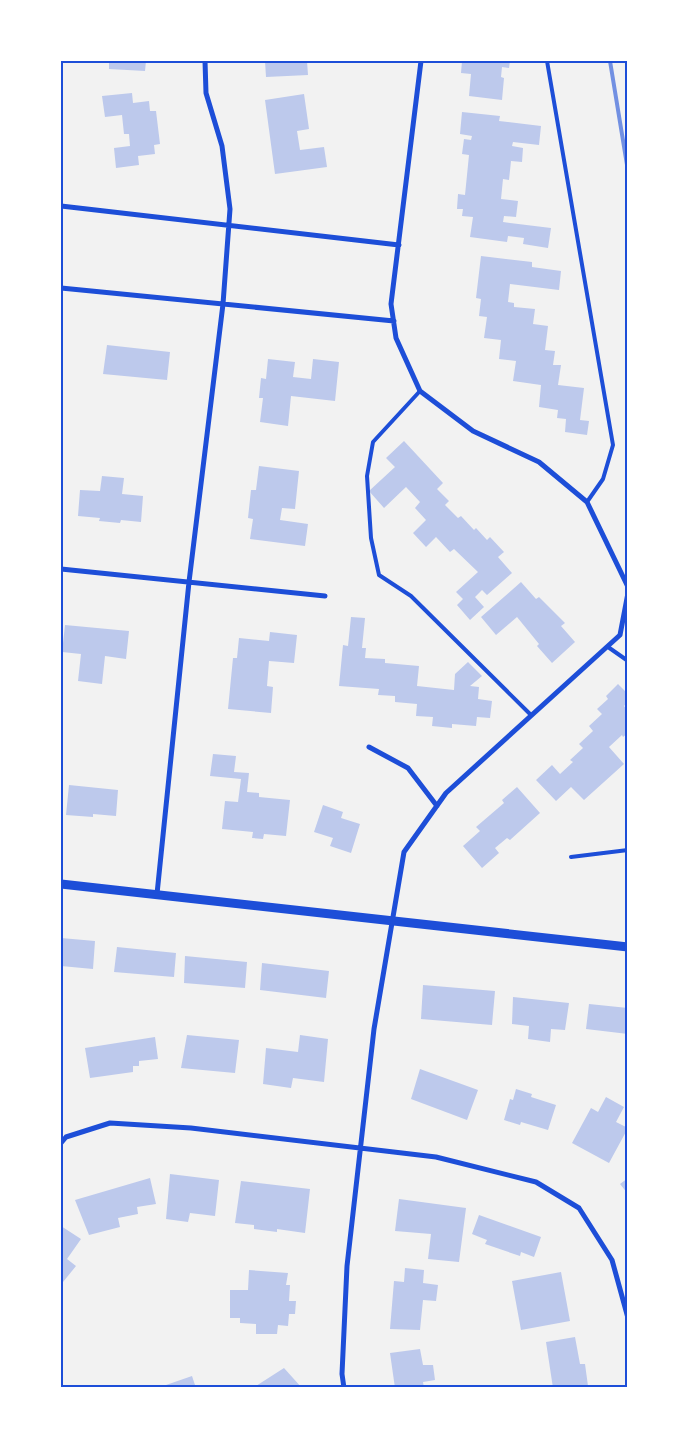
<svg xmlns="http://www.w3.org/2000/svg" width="689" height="1449" viewBox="0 0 689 1449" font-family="'Sofia Sans Condensed',sans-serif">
<rect width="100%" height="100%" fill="#f2f2f2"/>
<path fill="#bdc9ec" d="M109,61H146L145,71L109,69Z
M265,61H307L308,75L266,77Z
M462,61H510L509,68L502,67L501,77L504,78L502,100L469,96L471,74L461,73Z
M132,93L133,103L149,101L150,111H156L160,144L154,145L155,154L138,156L139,165L116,168L114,148L130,146L129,134H124L122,115L105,117L102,96Z
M304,94L309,129L297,131L300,150L324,147L327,167L275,174L265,100Z
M462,112L500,116L499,121L541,126L539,145L513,142L512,146L523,148L522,162L511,161L509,180L503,179L501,199L518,201L516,217L504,216L503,222L551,228L548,248L523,244L524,238L508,236L507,242L470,237L473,217L462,216L463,209H457L458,194L465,195L469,155L462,154L464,139L471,140L472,136L460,134Z
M481,256L532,262V267L561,271L559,290L510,284L508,302L514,303V307L535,309L533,324L548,326L545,350L555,351L553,365H561L558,385L584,388L580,420L589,421L587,435L565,432L566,419L557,418L558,410L539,407L541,385L513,381L516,361L499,359L501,340L484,338L487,317L479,316L481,299L476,298Z
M107,345L170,352L167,380L103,374Z
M268,359L295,362L293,377L311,379L313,359L339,362L335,401L291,396L288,426L260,422L263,398H259L261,378L266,379Z
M404,441L443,483L437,489L449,501L445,505L458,518L461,516L474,530L476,528L487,540L490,537L504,552L498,557L512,573L487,595L482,590L475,597L484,607L470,620L457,605L463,599L456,592L478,572L454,549L450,552L436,537L426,547L413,533L426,520L415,508L420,502L406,487L384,508L369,491L395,467L386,458Z
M259,466L299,471L295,509L282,508L280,520L308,524L305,546L250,539L253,519L248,518L251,490H256Z
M102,476L124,478L122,494L143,496L141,522L121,520L120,523L99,521L100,518L78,516L80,490L100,491Z
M521,582L536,599L539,597L565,623L561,626L575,642L552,663L537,646L539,644L517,617L496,635L481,617Z
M351,617L365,618L362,648H366L365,658L385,659V663L419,666L417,686L454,690L455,674L468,662L482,676L470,686L479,687L478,699L492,701L490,718L477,717L476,726L452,724V728L432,726L433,717L416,716L417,704L395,702V696L378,695L379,689L339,686L343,645L348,646Z
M65,625L129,631L126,659L105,656L102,684L78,681L81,654L62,652Z
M270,632L297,635L294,663L269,661L267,686L273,687L271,713L228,709L233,658H237L239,638L269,641Z
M618,684L628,694V702L624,706L628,711V733L623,737L622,735L609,747L624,764L584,800L571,787L556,801L536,780L552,765L560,774L573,762L570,760L583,748L579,744L593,731L589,726L602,714L597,709L608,699L606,696Z
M213,754L236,756L234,772L249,773L247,792L259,793V797L290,800L286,836L264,834L263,839L252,838L253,832L222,829L225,801L238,802L241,779L210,776Z
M69,785L118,790L116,816L93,814V817L66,815Z
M517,787L540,813L510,840L507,838L495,848L499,853L482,868L463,846L480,831L476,827L504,803L502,800Z
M323,805L343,812L341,818L360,824L351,853L330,846L333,838L314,832Z
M61,938L95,941L93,969L61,966Z
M117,947L176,953L174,977L114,972Z
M185,956L247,962L245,988L184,983Z
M262,963L329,971L326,998L260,990Z
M423,985L495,991L492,1025L421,1019Z
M513,997L569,1003L565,1030L551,1029L550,1042L528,1039L529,1026L512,1024Z
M589,1004L628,1008V1034L586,1029Z
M187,1035L239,1040L235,1073L181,1068Z
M300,1035L328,1039L324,1082L293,1078L291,1088L263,1084L266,1048L298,1052Z
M155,1037L158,1059L139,1061V1066H133V1072L90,1078L85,1048Z
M420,1069L478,1090L467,1120L411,1099Z
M516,1089L532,1094L531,1097L556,1105L548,1130L521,1122L520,1125L504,1120L510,1099L513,1100Z
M606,1097L624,1107L616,1122L628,1128L609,1163L572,1143L591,1108L598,1112Z
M170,1174L219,1180L215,1216L190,1213L188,1222L166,1219Z
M150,1178L156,1204L137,1207L138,1214L118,1218L120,1227L89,1235L75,1200Z
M628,1178V1194L620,1184Z
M241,1181L310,1189L305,1233L277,1229V1232L254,1229V1225L235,1223Z
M399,1199L466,1208L459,1262L428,1259L431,1234L395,1231Z
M479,1215L541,1237L534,1257L521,1252L520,1256L485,1244L487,1240L472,1234Z
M61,1226L81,1239L67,1259L76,1266L63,1282L61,1280Z
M405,1268L424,1270L423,1283L438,1285L436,1301L423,1300L420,1330L390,1329L394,1281L404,1282Z
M249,1270L288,1273L286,1285H290L289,1301H296L295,1314H289L288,1326L278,1325L277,1334H256V1324L240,1323V1318H230V1290H248Z
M561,1272L570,1321L521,1330L512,1281Z
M575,1337L580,1364H585L588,1386L575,1388H553L546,1342Z
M420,1349L423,1365H433L435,1380L423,1382L424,1388H395L390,1353Z
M284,1368L302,1388H253Z
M192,1376L196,1388H167L166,1385Z"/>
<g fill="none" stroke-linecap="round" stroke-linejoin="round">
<path stroke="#1d4ed8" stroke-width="4" d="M547,61L613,445L603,479L587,502
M420,391L373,442L367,476L371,538L379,575L411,596L531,715
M608,647L628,661
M571,857L628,850"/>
<path stroke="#1d4ed8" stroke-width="5" d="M421,61L391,304L396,338L420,391L473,431L539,462L587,502L628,587
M61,206L399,245
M61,288L394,321
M61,569L325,596
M369,747L408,768L437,806
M157,894L189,582L223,304L230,209L222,146L206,93L205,61
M61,1143L66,1137L110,1123L191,1128L436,1157L536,1182L579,1208L612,1260L628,1318
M344,1388L342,1374L347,1266L374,1029L404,852L446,793L620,635L628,593"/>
<path stroke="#1d4ed8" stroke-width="9" d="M61,884L628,947"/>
<path stroke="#7290e2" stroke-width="4" d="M610,61L628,171"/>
</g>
<rect width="689" height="1449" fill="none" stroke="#ffffff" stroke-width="125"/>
<rect x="62" y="62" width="564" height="1324" fill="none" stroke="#1d4ed8" stroke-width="2"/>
</svg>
